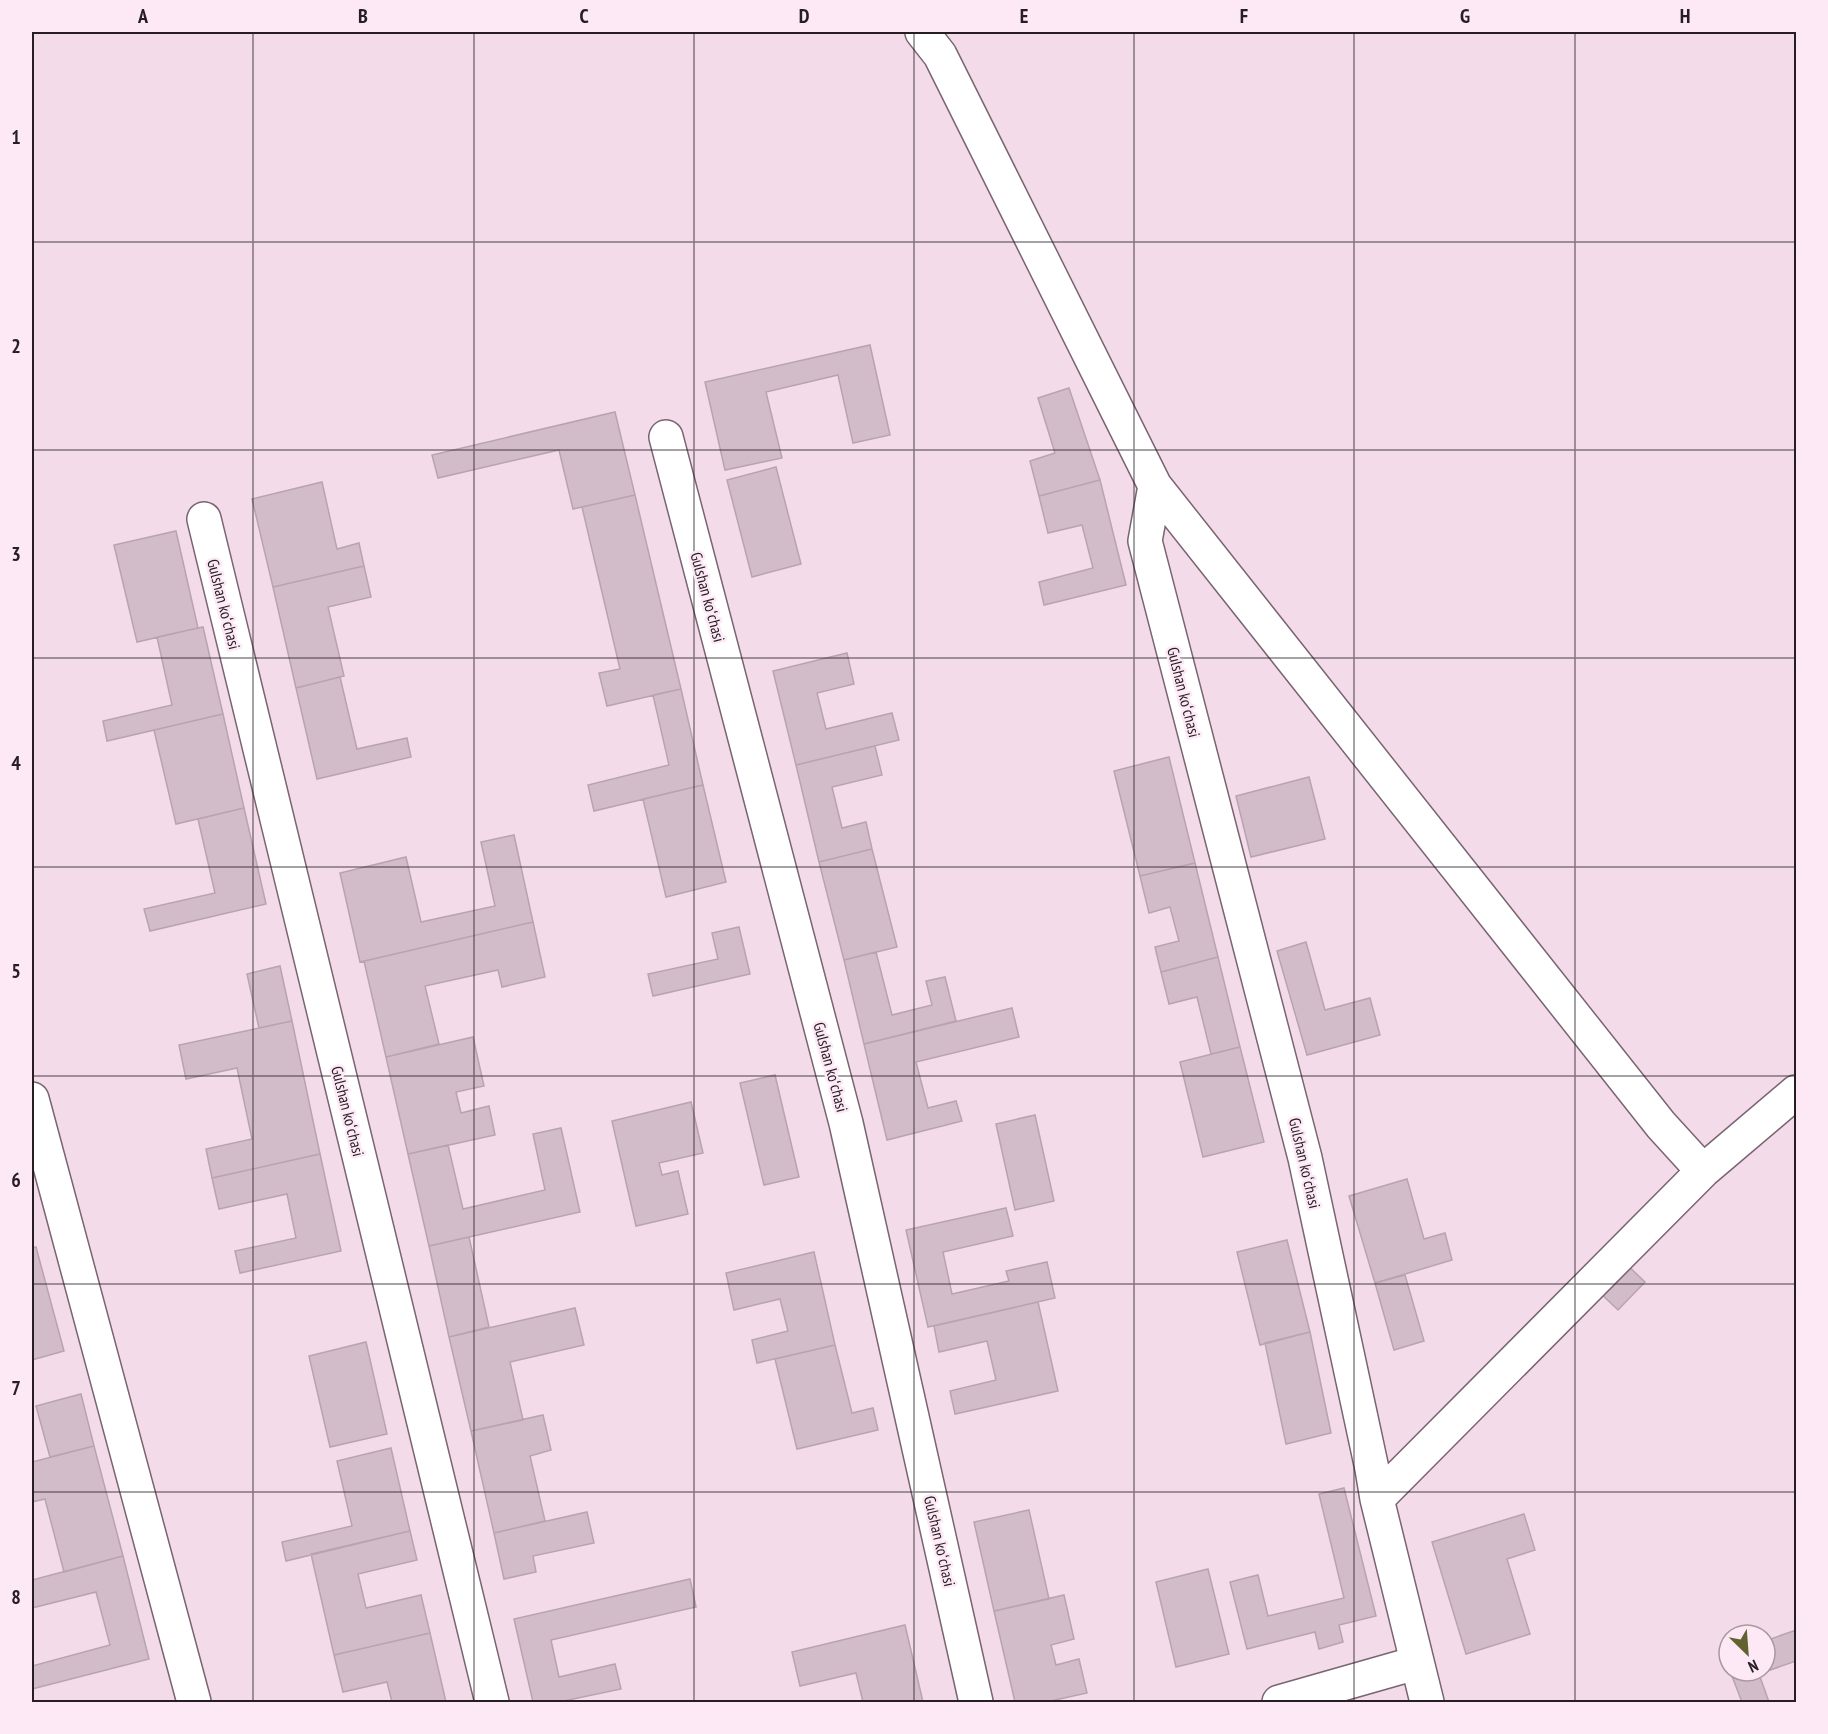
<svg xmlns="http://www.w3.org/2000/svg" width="1828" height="1734" viewBox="0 0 1828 1734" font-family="'PT Sans Narrow',sans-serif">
<rect width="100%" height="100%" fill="#f3dbe9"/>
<path fill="#d3bcca" stroke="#b9a3b1" stroke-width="1.5" d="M870,345L890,435L853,443L838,375L766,392L782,458L725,470L705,382Z
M1069,388L1100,480L1039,496L1030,461L1055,453L1038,398Z
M615,412L635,495L573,509L559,450L438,478L432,455Z
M776,467L801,564L752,577L727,480Z
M1100,480L1126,585L1044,605L1039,582L1093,568L1082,525L1048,533L1039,496Z
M322,482L337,549L359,543L364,566L273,587L252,499Z
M635,495L681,689L607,706L599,673L620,669L582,507Z
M176,531L198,628L137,642L114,545Z
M364,566L371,597L328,607L344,676L296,688L273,587Z
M203,627L223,714L107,741L103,721L172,705L157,637Z
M847,653L854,684L817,693L826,729L892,713L899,740L796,765L773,671Z
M340,677L357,749L407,738L411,757L317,779L296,688Z
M681,689L703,785L594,811L588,785L669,765L653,695Z
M223,714L244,808L176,824L154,730Z
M875,746L882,775L832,787L842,828L866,822L872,849L819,862L796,765Z
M1169,757L1195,863L1140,876L1114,771Z
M1309,777L1325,839L1251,857L1236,796Z
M703,785L726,882L666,897L643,799Z
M244,808L266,904L150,931L144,909L215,893L198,819Z
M514,835L533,922L360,962L340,873L406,857L421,922L495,906L481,842Z
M872,849L897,947L844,960L819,862Z
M1195,863L1218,957L1161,972L1155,947L1179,941L1170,907L1149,913L1140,876Z
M533,922L545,977L502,987L498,970L425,986L439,1044L386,1057L364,961Z
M739,927L750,974L653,996L648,974L718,959L712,933Z
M1306,942L1325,1010L1370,998L1380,1035L1307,1055L1277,951Z
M876,952L892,1015L932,1005L926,981L945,977L956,1021L864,1044L844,960Z
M1218,957L1240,1047L1211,1054L1197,997L1169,1004L1161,972Z
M280,966L292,1021L259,1028L247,974Z
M1012,1008L1019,1037L916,1062L928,1108L956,1101L962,1121L887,1140L864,1044Z
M292,1021L320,1154L212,1178L206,1149L252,1139L237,1068L186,1079L179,1045Z
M473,1037L484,1086L456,1092L461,1113L489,1106L495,1135L408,1154L386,1057Z
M1240,1047L1264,1142L1203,1157L1180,1062Z
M775,1075L799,1177L764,1185L740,1083Z
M691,1102L703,1153L659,1163L662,1175L678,1171L688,1214L636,1226L612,1121Z
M1035,1115L1054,1201L1015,1210L996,1124Z
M561,1128L580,1212L429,1246L408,1154L448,1145L463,1209L545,1190L533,1134Z
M320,1154L341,1251L240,1273L235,1251L296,1238L287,1194L219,1209L212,1178Z
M1407,1179L1424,1239L1445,1233L1452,1260L1375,1283L1349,1196Z
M1006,1208L1013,1236L943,1252L952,1294L1009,1281L1006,1271L1047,1262L1055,1298L928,1327L906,1230Z
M469,1237L489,1327L449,1337L429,1246Z
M1287,1240L1310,1332L1260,1345L1237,1252Z
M36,1247L64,1351L32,1360V1248Z
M814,1252L835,1345L757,1363L752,1340L788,1331L780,1299L734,1310L726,1273Z
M1623,1261L1645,1282L1618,1310L1596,1289Z
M1405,1275L1424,1341L1394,1350L1375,1283Z
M1038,1302L1058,1391L955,1414L950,1391L996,1380L987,1341L939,1352L934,1326Z
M575,1308L584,1345L510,1362L523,1420L471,1431L449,1337Z
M1310,1332L1331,1433L1286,1444L1265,1343Z
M366,1342L387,1434L330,1447L309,1356Z
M835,1345L852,1413L873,1408L878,1430L797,1449L775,1359Z
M81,1394L94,1446L50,1457L36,1406Z
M543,1415L551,1450L530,1456L545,1521L494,1533L471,1431Z
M94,1446L123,1556L64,1572L45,1499L32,1502V1462Z
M391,1448L410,1531L286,1561L282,1542L352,1526L337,1461Z
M1344,1488L1376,1616L1339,1625L1343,1642L1319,1649L1315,1632L1247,1649L1230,1582L1258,1575L1268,1616L1344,1598L1319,1494Z
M1029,1510L1049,1599L994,1611L974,1522Z
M587,1512L594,1543L533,1556L536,1572L504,1579L494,1533Z
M1524,1514L1535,1550L1507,1559L1530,1634L1466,1654L1432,1542Z
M410,1531L417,1560L358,1574L366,1608L421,1595L430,1633L334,1655L311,1554Z
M123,1556L149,1659L32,1689V1666L110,1645L96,1592L32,1608V1580Z
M1208,1569L1229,1654L1176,1667L1156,1582Z
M690,1579L696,1607L551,1640L559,1677L615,1664L621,1689L559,1702H533L514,1619Z
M1064,1595L1074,1639L1051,1645L1056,1665L1079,1659L1087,1693L1046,1702H1015L994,1611Z
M905,1625L923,1702H863L856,1673L800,1686L792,1652Z
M1796,1630V1661L1759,1674L1769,1702H1742L1730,1671H1765V1641Z
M430,1633L446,1702H392L387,1682L343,1692L334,1655Z"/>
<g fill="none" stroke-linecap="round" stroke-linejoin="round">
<g stroke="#796471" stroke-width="36">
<path id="minor" d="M922,32L940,55L1155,486L1661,1125L1703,1171L1377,1499
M666,437L846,1123L976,1702
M1155,486L1145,541L1305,1158L1372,1469L1377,1499L1427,1702
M204,519L492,1702
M32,1099L194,1702
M1703,1171L1796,1092
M1279,1702L1416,1663"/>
</g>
<use href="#minor" stroke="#fff" stroke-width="33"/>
</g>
<path fill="none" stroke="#271e24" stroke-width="1.5" stroke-opacity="0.55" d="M253,32V1702M474,32V1702M694,32V1702M914,32V1702M1134,32V1702M1354,32V1702M1575,32V1702M32,242H1796M32,450H1796M32,658H1796M32,867H1796M32,1076H1796M32,1284H1796M32,1492H1796"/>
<g text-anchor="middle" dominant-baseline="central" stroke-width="5" stroke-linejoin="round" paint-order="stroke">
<g font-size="16" fill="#271e24" stroke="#fde9f5">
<text transform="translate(708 597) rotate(75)">Gulshan koʻchasi</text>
<text transform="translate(224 604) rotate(76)">Gulshan koʻchasi</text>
<text transform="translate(1184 692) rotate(76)">Gulshan koʻchasi</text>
<text transform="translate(831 1067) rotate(75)">Gulshan koʻchasi</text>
<text transform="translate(348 1111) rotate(76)">Gulshan koʻchasi</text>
<text transform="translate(1305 1163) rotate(77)">Gulshan koʻchasi</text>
<text transform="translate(940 1541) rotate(77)">Gulshan koʻchasi</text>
</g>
</g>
<rect width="1828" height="1734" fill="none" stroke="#fde9f5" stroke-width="66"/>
<g transform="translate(1747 1653) rotate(155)"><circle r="28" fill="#fde9f5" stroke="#a798a1" stroke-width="1.5"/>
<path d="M0-4.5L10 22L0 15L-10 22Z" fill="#61622f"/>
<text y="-9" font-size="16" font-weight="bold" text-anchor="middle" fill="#271e24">N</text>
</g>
<rect x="33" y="33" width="1762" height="1668" fill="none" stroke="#271e24" stroke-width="2"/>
<g font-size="20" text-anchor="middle" font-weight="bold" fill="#271e24">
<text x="143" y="23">A</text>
<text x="363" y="23">B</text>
<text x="584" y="23">C</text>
<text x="804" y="23">D</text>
<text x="1024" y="23">E</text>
<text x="1244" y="23">F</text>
<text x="1465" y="23">G</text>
<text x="1685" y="23">H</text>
<text x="16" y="144">1</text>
<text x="16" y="353">2</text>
<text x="16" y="561">3</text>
<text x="16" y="770">4</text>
<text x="16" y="978">5</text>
<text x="16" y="1187">6</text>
<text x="16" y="1395">7</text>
<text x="16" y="1604">8</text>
</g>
</svg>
